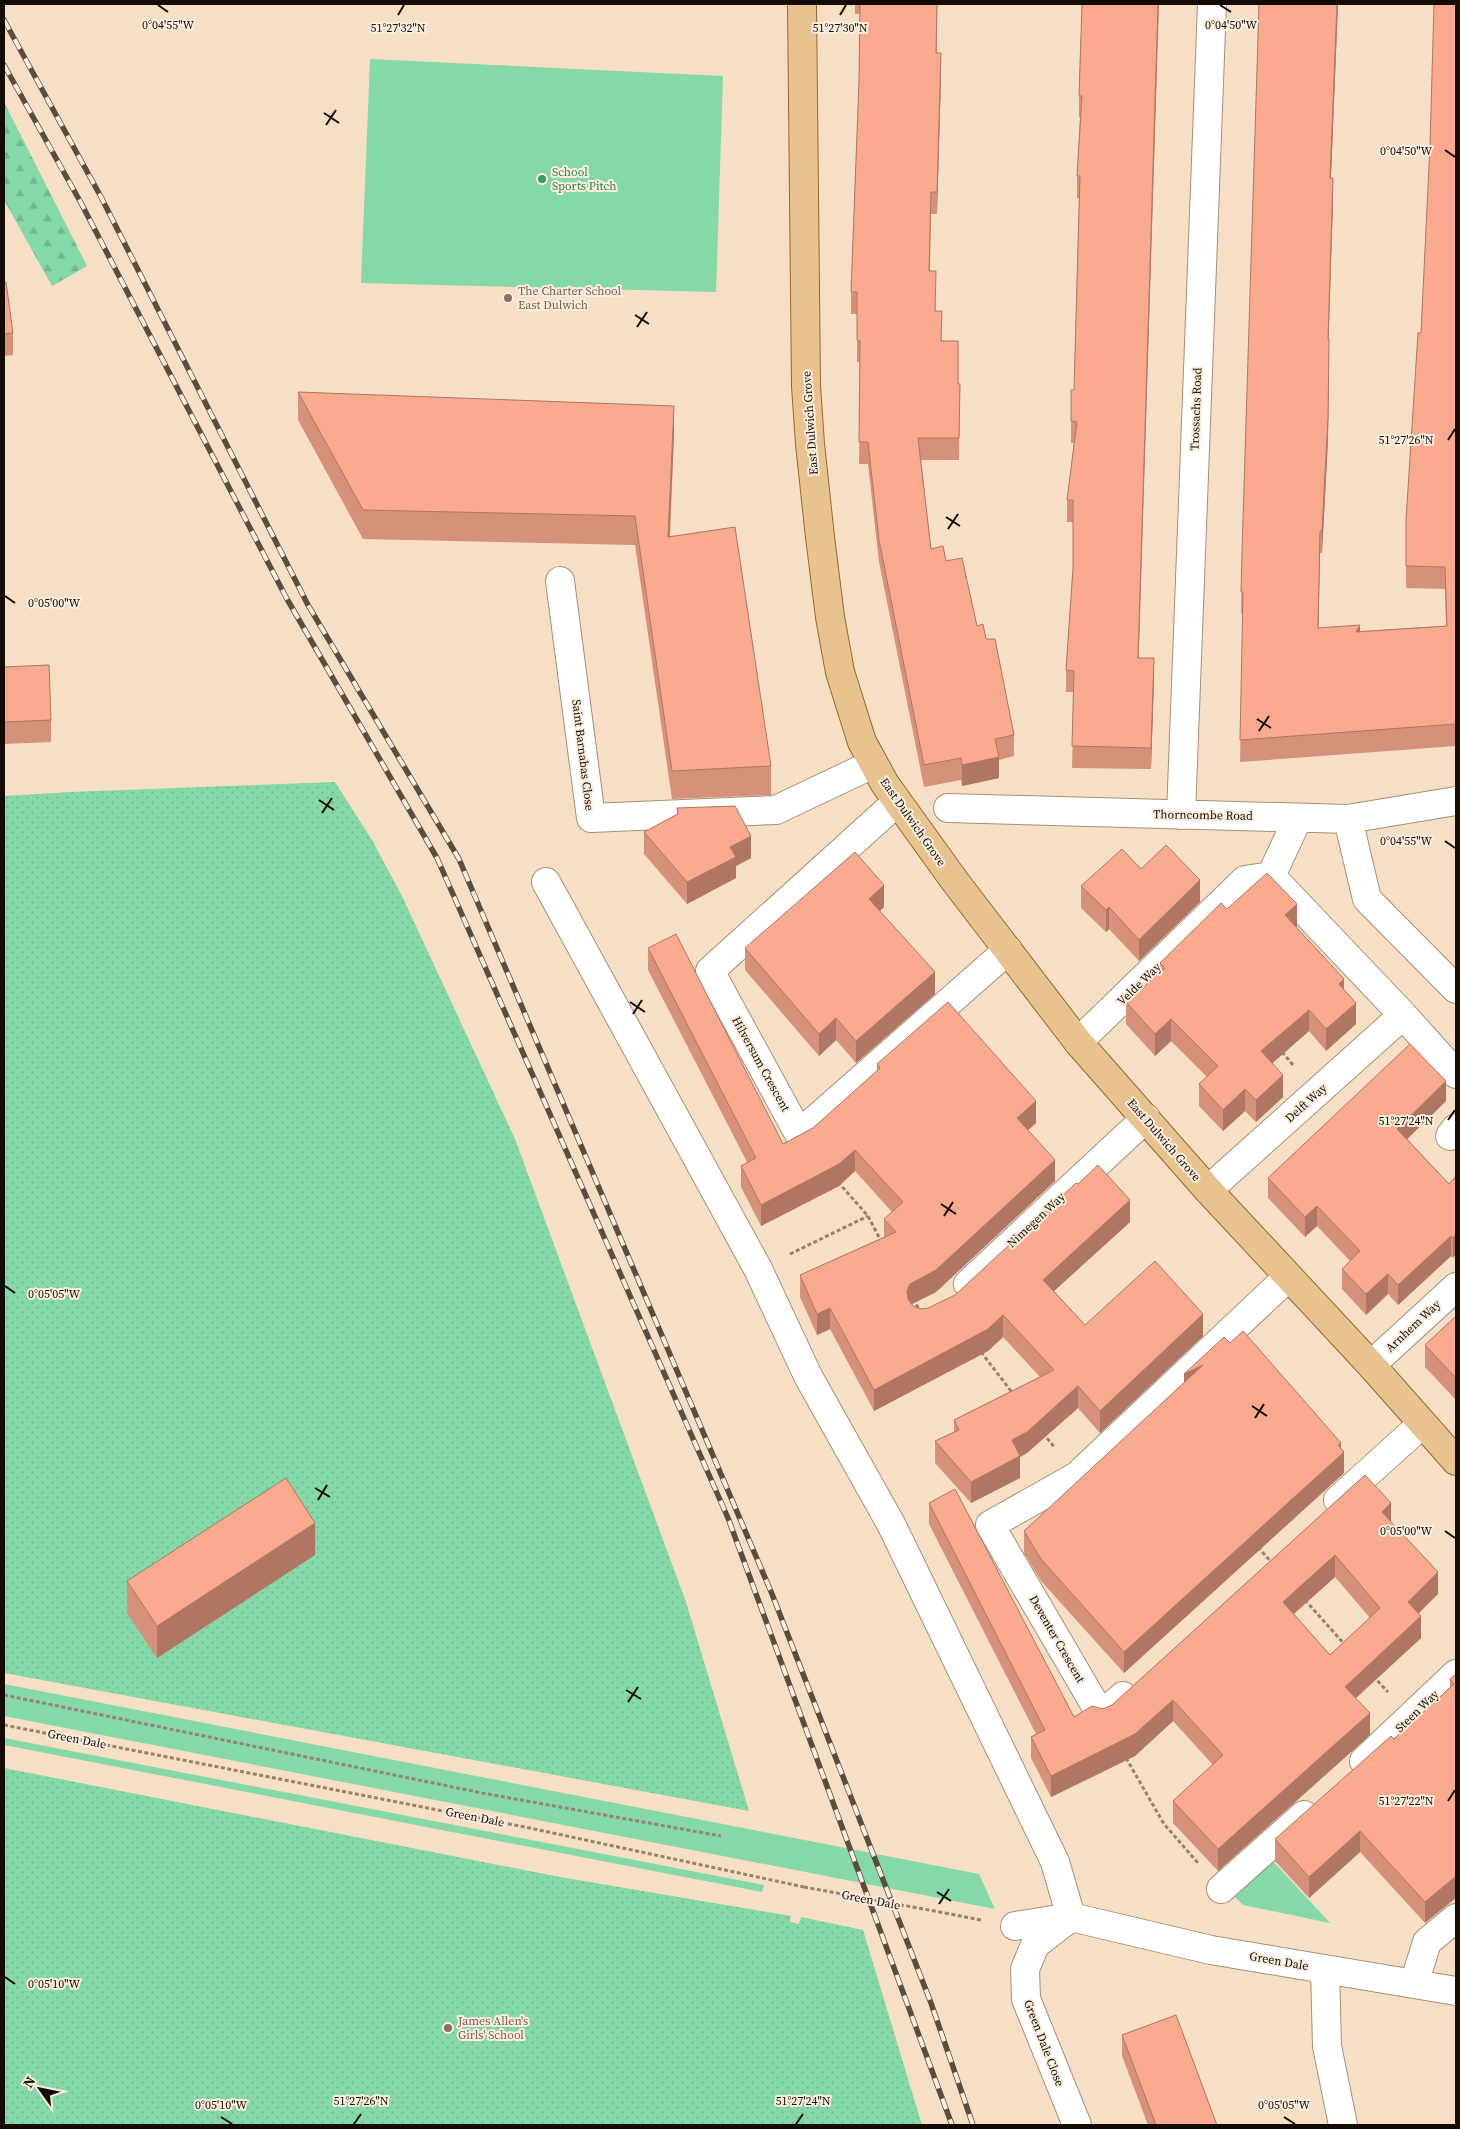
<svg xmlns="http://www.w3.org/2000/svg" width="1460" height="2129" viewBox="0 0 1460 2129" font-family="'Source Serif 4',serif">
<defs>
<pattern id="forest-firs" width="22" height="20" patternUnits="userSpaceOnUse" patternTransform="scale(1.25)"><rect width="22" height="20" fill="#85d8a7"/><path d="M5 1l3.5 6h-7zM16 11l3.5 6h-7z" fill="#72b88e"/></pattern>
<pattern id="park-dots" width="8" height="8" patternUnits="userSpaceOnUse" patternTransform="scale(1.25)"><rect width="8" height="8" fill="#85d8a7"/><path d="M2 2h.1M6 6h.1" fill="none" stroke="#72b88e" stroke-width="1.8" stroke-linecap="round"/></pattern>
</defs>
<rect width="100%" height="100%" fill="#f6dfc5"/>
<path fill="#85d8a7" d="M370,59L723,76L716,292L361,283Z
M4,1684L979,1874L995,1909L4,1716Z
M4,1738L764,1885L762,1892L4,1745Z
M1271,1859L1330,1923L1243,1905L1233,1895Z"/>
<path fill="url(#forest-firs)" d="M4,102L87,266L52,286L4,200Z"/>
<path fill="url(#park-dots)" d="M335,782L372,840L402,896L515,1139L686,1602L749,1811L4,1673V796L70,792Z
M4,1768L560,1877L791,1916L790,1922L799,1924L801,1917L863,1930L922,2125H4Z"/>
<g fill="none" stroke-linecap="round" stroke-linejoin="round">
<g stroke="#a59077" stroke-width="30">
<path id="minor" d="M560,581L591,818L776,810L873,764
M897,802L710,971L799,1134L1008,950
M948,808L1348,819L1456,801
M1181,815L1212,4
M1298,818L1271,876L1403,1015L1456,1074
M1348,819L1367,899L1456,989
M546,882L758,1269L808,1376L891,1524L1055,1862L1071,1917L1035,1945L1025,1969L1026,1999L1077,2125
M1078,1042L1245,880L1271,876
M1450,1136L1456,1128
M1208,1190L1403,1015
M968,1284L1146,1118
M1371,1365L1456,1287
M1338,1500L1422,1424
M1123,1696L1101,1715L990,1525L1077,1476L1288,1277
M1364,1761L1456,1674
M1221,1889L1304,1815
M1015,1926L1071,1917L1211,1950L1456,1991
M1325,1969L1327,2046L1343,2125
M1414,1984L1427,1942L1456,1918"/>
</g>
<g stroke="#95692e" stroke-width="30">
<path id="major" d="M802,4L806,386L810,444L820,537L830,617L840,672L862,742L885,784L954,880L1078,1042L1208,1190L1371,1365L1456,1461"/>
</g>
<path stroke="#958472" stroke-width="3" stroke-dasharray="4 2.5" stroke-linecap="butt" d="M1282,1052L1294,1066
M838,1182L868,1216L881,1241
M790,1254L868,1216
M913,1299L920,1311
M981,1352L1014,1395
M1043,1433L1055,1448
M1258,1547L1272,1563
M1305,1600L1346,1646
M1373,1676L1388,1692
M4,1695L482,1793L721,1836
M4,1725L525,1827L804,1887
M1126,1758L1164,1824L1198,1863
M945,1913L981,1920"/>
<use href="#minor" stroke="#fff" stroke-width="28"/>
<use href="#major" stroke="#e9c38f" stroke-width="28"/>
<g stroke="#5a4d40" stroke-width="5.5">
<path id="rail" d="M4,20L101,197L308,605L459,859L772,1594L931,2003L973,2125
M4,65L81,203L287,599L437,858L728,1518L952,2125"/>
</g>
<use href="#rail" stroke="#fceede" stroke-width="4" stroke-dasharray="11" stroke-linecap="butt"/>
<path stroke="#958472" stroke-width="3" stroke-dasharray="4 2.5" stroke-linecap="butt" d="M804,1887L945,1913"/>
</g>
<path fill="#d6917a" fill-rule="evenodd" d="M855,4H937V53L941,75L937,214H931L930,271L936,311L942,341L958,384H960L959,460H921L931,549L946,561L977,626L986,639L1014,735V756L999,760V778L962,786L961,780L924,787L879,562L868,464H859L860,362H857V314H851V292L859,81L860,14H855Z
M1082,4L1139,658L1154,680L1151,769L1072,768L1074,692H1066V670L1073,568V522H1067V500L1074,443H1071V390H1074L1079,198H1077V176L1080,117H1079V96Z
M1338,4L1331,178L1333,200L1328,339L1329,361L1328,440L1322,553H1320L1318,628L1360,631L1446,626L1445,589L1406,588V566L1421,333L1456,4V746L1240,762L1243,614H1241L1242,552Z
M4,282L13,333V355L4,356Z
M298,392L674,434L670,537L771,766V795L672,799L635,545L363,539L298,420Z
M4,667L51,720V742L4,744Z
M677,808L751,858L736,866V878L687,904L644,854V832L677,814Z
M1141,869L1200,902L1139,961L1109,929L1106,932L1081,908V886Z
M884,907L880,911L935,994L856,1063L836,1040L819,1056L745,970V948Z
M1227,909L1297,926L1296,927L1344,989L1356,1024L1326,1051L1309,1031L1272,1063L1283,1097L1256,1122L1245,1111L1223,1131L1199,1106V1084L1207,1077L1171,1041L1155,1056L1126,1024V1002L1160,973V963Z
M648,948L783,1144L813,1128L877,1071V1064L1036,1123L1028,1130L1055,1181L936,1292L912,1304L913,1306L921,1309L928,1308L1130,1222L1054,1291L1085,1325L1203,1336L1100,1433L1078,1408L1027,1453L1020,1457V1478L971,1503L935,1463V1441L954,1432V1420L1040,1377L1003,1337L988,1351L874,1411L830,1329L817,1335L800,1297V1275L884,1237V1219L892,1212L855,1171L839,1186L761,1226L741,1187V1166L747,1162L648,970Z
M1446,1101L1407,1139L1449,1184L1456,1176L1453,1258L1451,1256L1398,1305L1388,1294L1366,1315L1342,1289V1269L1350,1261L1317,1226L1305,1237L1268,1198V1178Z
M1456,1316V1400L1425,1367V1345Z
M1230,1343L1341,1448L1344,1473L1124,1673L1041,1581L1024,1553V1531Z
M1365,1475L1391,1522L1438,1594L1418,1613L1421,1638L1356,1698L1370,1735L1218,1871L1173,1823V1801L1213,1765L1173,1721L1135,1756L1051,1797L1031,1758V1737L1036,1734L929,1524V1503L1074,1717L1103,1709L1112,1705ZM1335,1577L1370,1618L1330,1655L1294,1614Z
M315,1555L157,1658L127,1613V1581Z
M1456,1674L1425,1923L1360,1852L1309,1898L1275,1861V1839L1394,1739L1450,1687V1679Z
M1122,2035L1217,2125H1148L1122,2056Z"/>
<path fill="#ae7663" d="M1158,4H1159L1138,680V658Z
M1337,4H1338L1330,199V178Z
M941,53V75L937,214V192Z
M1333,178V200L1328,361V339Z
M1329,339L1328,440L1322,553V531Z
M674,406V434L668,565V537Z
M1320,531V553L1318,650V628Z
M1360,625V647L1356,632Z
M1154,658V680L1151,769V748Z
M999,757V778L962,786V765Z
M751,836V858L736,866V878L687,904V882L730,847Z
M1200,880V902L1139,961V940Z
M884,885V907L869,920V899Z
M1297,904V926L1285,937V915Z
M1109,907V929L1106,932V910Z
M935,972V994L856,1063V1041Z
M1344,979V1001L1339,984Z
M1356,1003V1024L1326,1051V1029Z
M1309,1010V1031L1261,1073V1051Z
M836,1018V1040L819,1056V1034Z
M1171,1019V1041L1155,1056V1034Z
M1283,1075V1097L1256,1122V1100Z
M1446,1081V1101L1397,1149V1129Z
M1245,1089V1111L1223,1131V1110Z
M1036,1101V1123L1017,1140V1118Z
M855,1150V1171L839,1186L761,1226V1205Z
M1055,1160V1181L936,1292L910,1305L907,1313V1291L910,1284Z
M1130,1200V1222L1043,1301V1280Z
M1317,1206V1226L1305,1237V1217Z
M1456,1234V1254L1453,1258V1238Z
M1451,1236V1256L1398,1305V1285Z
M1388,1274V1294L1366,1315V1294Z
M830,1308V1329L817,1335V1314Z
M1203,1314V1336L1100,1433V1411Z
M1003,1315V1337L988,1351L874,1411V1390Z
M1203,1365L1184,1396V1374Z
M1078,1386V1408L1027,1453L1020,1457V1478L971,1503V1482L1012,1440Z
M1341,1443V1454L1344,1452V1473L1124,1673V1652Z
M1391,1503V1525L1382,1512Z
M315,1523V1555L157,1658V1626Z
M1335,1555V1577L1283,1623V1602Z
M1438,1572V1594L1408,1624V1602Z
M1421,1616V1638L1345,1708V1687Z
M1173,1700V1721L1135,1756L1051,1797V1776Z
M1370,1713V1735L1218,1871V1849Z
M1360,1831V1852L1309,1898V1877Z
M1456,1876V1898L1425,1923V1902Z"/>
<path fill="#f9a98e" stroke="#ae7663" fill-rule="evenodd" d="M860,4H937L936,53H941L937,192H931L929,271H936L935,311H942L941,341H958V384H960L959,438H918L931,549L943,546L946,561L962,558L977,626L983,624L986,639H995L1014,735L995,739L999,757L962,765L961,758L924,765L879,540L868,442H859L860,341L857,340V292H851L859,81Z
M1082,4H1158L1138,658H1154L1151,748L1072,746L1074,671L1066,670L1073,568V500H1067L1077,422L1071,421V390H1074L1080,176H1077L1082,96H1079Z
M1259,4H1337L1330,178H1333L1328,339H1329L1328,418L1322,531H1320L1318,628L1360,625L1356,632L1447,626L1445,567L1406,566V520L1418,333H1421L1430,145L1434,4H1456V724L1240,740L1243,592H1241L1242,552Z
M4,282H6L13,333L4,334Z
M298,392L674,406L668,537L735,527L771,766L672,771L635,516L363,510Z
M49,665L51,720L4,722V667Z
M735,806L751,836L730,847L736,857L687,882L644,832L678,814L677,808Z
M1166,845L1200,880L1139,940L1109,907L1106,910L1081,886L1122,849L1141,869Z
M855,852L884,885L869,899L935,972L856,1041L836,1018L819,1034L745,948Z
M1267,873L1297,904L1285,915L1344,979L1339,984L1356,1003L1326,1029L1309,1010L1261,1051L1283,1075L1256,1100L1245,1089L1223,1110L1199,1084L1218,1066L1171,1019L1155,1034L1126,1002L1165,968L1160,963L1221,903L1227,909Z
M676,934L783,1144L813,1128L880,1068L877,1064L948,1002L1036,1101L1017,1118L1055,1160L936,1270L910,1284L907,1291L908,1299L913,1306L921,1309L928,1308L955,1295L1076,1183L1078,1184L1098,1165L1130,1200L1043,1280L1085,1325L1155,1261L1203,1314L1100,1411L1078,1386L1027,1432L1012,1440L1020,1456L971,1482L935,1441L959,1430L954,1420L1054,1370L1003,1315L988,1329L874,1390L830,1308L817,1314L800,1275L896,1232L884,1219L903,1202L855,1150L839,1164L761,1205L741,1166L756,1158L648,948Z
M1410,1044L1446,1081L1397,1129L1449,1184L1456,1176V1234L1453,1238L1451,1236L1398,1285L1388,1274L1366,1294L1342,1269L1360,1251L1317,1206L1305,1217L1268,1178Z
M1456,1316V1378L1425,1345Z
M1243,1331L1341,1443L1338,1445L1344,1452L1124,1652L1041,1559L1024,1531L1203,1365L1184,1374L1224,1337L1230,1343Z
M1365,1475L1391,1503L1382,1512L1438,1572L1408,1602L1421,1616L1345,1687L1370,1713L1218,1849L1173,1801L1223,1755L1173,1700L1135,1734L1051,1776L1031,1737L1045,1730L929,1503L955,1489L1074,1717L1092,1706L1103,1709L1112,1705ZM1335,1555L1380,1608L1330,1655L1283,1602Z
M286,1478L315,1523L157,1626L127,1581Z
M1456,1674V1876L1425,1902L1360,1831L1309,1877L1275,1839L1391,1736L1394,1739L1454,1684L1450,1679Z
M1176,2015L1217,2125H1156L1122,2035Z"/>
<path fill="none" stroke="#140c04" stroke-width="2" d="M158,5L168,12M1220,5L1231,12M398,15L404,5M840,15L846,5M324,113L339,123M326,125L336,110M1445,150L1455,157M635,315L649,324M637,327L647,312M1448,440L1455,429M946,517L960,526M948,529L958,514M5,596L15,603M1257,719L1271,728M1259,731L1269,716M319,800L334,810M322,813L332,798M1445,841L1455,848M630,1002L645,1012M633,1014L642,1000M1448,1120L1455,1110M941,1204L956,1214M944,1216L953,1202M5,1286L15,1293M1252,1406L1267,1416M1255,1418L1264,1404M315,1488L330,1497M318,1500L327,1485M1445,1531L1455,1538M626,1690L641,1699M628,1702L638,1687M1448,1801L1455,1790M937,1892L951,1901M939,1904L949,1889M5,1977L15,1984M221,2117L232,2124M1284,2117L1295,2124M354,2124L361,2114M796,2124L803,2114"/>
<circle fill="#2e9e5b" stroke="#fceede" stroke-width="2" cx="542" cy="179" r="5"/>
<g fill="#8d6e63" stroke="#fceede" stroke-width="2">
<circle cx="508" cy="298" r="5"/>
<circle cx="448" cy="2028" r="5"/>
</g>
<g text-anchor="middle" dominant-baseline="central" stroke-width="4" stroke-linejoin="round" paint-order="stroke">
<g font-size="12" fill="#27864d" stroke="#fceede" text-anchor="start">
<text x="552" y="172">School<tspan x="552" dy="14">Sports Pitch</tspan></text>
</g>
<g font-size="12" fill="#785e54" stroke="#fceede" text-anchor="start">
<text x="518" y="291">The Charter School<tspan x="518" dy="14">East Dulwich</tspan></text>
<text x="458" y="2021">James Allen's<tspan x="458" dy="14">Girls' School</tspan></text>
</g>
<g font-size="12" fill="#140c04" stroke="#fceede">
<text transform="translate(1196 409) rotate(-88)">Trossachs Road</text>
<text transform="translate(810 423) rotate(-94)">East Dulwich Grove</text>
<text transform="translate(583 755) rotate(83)">Saint Barnabas Close</text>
<text transform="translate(1203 815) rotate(1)">Thorncombe Road</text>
<text transform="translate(913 822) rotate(55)">East Dulwich Grove</text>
<text transform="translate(1139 984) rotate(-44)">Velde Way</text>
<text transform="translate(761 1064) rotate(61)">Hilversum Crescent</text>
<text transform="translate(1306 1103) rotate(-42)">Delft Way</text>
<text transform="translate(1164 1140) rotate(49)">East Dulwich Grove</text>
<text transform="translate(1036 1220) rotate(-43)">Nimegen Way</text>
<text transform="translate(1413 1326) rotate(-43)">Arnhem Way</text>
<text transform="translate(1057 1639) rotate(60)">Deventer Crescent</text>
<text transform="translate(1417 1711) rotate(-44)">Steen Way</text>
<text transform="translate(77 1739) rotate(11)">Green Dale</text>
<text transform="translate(475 1817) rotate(11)">Green Dale</text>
<text transform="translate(871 1900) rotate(11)">Green Dale</text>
<text transform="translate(1279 1961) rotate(10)">Green Dale</text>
<text transform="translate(1044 2043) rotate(69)">Green Dale Close</text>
</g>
</g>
<g font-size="12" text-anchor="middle" fill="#140c04" stroke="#fceede" stroke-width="4" stroke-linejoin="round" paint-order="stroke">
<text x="168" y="29">0°04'55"W</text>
<text x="1231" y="29">0°04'50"W</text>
<text x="840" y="32">51°27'30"N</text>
<text x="398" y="32">51°27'32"N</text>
<text x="1406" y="155">0°04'50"W</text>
<text x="1406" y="444">51°27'26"N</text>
<text x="54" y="607">0°05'00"W</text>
<text x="1406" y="845">0°04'55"W</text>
<text x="1406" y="1125">51°27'24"N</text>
<text x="54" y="1298">0°05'05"W</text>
<text x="1406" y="1535">0°05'00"W</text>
<text x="1406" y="1805">51°27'22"N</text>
<text x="54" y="1988">0°05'10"W</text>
<text x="361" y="2105">51°27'26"N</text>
<text x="803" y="2105">51°27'24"N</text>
<text x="221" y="2109">0°05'10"W</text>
<text x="1284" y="2109">0°05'05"W</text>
</g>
<rect width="1460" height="2129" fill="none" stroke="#140c04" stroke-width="10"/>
<g transform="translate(40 2089) rotate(303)" stroke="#fceede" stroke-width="4" paint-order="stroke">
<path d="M0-4L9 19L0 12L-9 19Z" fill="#140c04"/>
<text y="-8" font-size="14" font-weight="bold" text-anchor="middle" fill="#140c04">N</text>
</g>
</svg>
